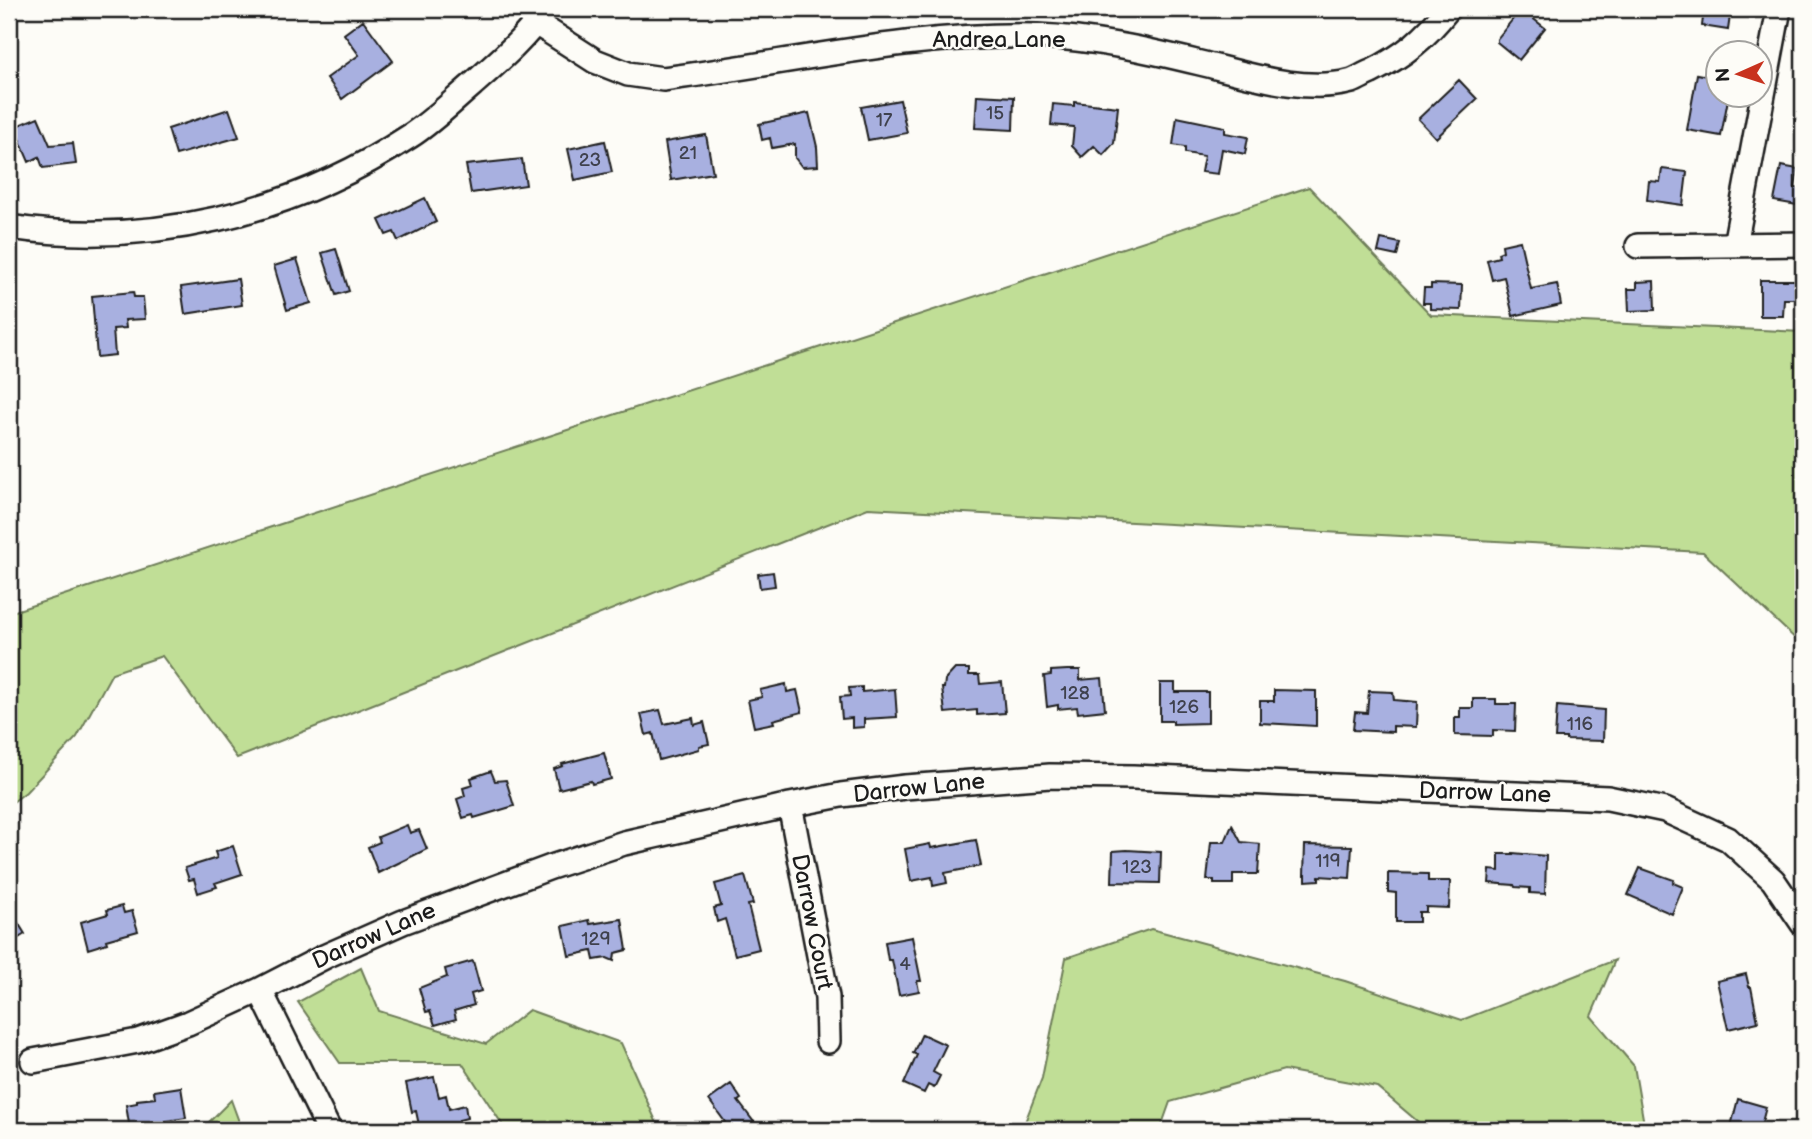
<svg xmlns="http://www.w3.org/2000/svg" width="1812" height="1139" viewBox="0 0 1812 1139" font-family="'Balsamiq Sans',sans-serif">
<rect width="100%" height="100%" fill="#fdfcf7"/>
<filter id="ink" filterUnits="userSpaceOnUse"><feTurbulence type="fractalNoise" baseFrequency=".0143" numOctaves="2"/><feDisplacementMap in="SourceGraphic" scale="14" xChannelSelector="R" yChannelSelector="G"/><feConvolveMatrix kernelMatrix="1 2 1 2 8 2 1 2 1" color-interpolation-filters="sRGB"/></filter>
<g filter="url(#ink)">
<path fill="#c0de96" stroke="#6e7d59" stroke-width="2" d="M1309,187L1431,315L1803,332V646L1703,552L868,508L237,758L162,656L112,673L77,737L26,792L9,805V613Z
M1151,929L1345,981L1462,1020L1615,960L1591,1016L1634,1066L1645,1130H1426L1424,1127L1377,1087L1284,1070L1170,1102L1160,1130H1022L1042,1078L1066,958Z
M361,968L379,1011L486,1044L529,1010L621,1043L660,1130H506L462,1063H340L298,1002Z
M231,1100L242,1130H201Z"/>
<path fill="#a8b0e0" stroke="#1c1c1c" stroke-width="2" d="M1521,9L1545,28L1519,60L1497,42V39Z
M1704,9H1731L1728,30L1702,26Z
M363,20L393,61L342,99L327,78L359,55L344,34Z
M1697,74L1718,78V94H1729L1721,136L1687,130Z
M1459,80L1477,99L1436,138L1418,119Z
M977,95L1014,97L1013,130L975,128Z
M900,100L907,133L868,140L861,107Z
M1074,102L1118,107L1114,143L1103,155L1094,146L1082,157L1072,146L1074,127L1051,125L1053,104L1074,106Z
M229,109L239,137L176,155L168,129Z
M809,113L817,147L818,166L802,167L795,158V144L772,148L770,138L762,140L759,124Z
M38,117L50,145L73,143L76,164L43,168L39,157L29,162L14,127Z
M1177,117L1225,127V133L1248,137L1245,154L1222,149L1218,174L1201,172L1204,156L1185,153V147L1173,145Z
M706,135L713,173L671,180L665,142Z
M605,141L612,172L575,180L568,149Z
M522,159L526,185L471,193L466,165Z
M1781,166L1798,169L1795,188L1803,189V206L1774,201Z
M1662,169L1687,172L1683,205L1647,200L1649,181L1660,182Z
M425,198L436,222L398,241L394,232L386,235L379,220Z
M1381,239L1400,243L1397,256L1378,252Z
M1520,241L1531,289L1557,284L1561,305L1513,316L1504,277L1492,280L1487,260L1499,257L1498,253L1503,251L1502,245Z
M336,249L349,291L336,295L322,253Z
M297,259L311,303L287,310L274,266Z
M238,279L242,305L185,314L181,287Z
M1760,280H1803V299H1784L1783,316H1760Z
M1654,281L1655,310L1629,311L1628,289H1637V282Z
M1431,284L1462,285L1461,310L1430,309V303H1423L1424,288H1431Z
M133,292L134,297H143L145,319L125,320L126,328L113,329L115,355L97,357L92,296Z
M773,572L775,586L760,588L758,574Z
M955,669H969V675H979L980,684L1002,682L1005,713L977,715V710L945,713L942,688H944L945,680Z
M1067,670H1080V680L1102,678L1105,710L1078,713L1077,707L1058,709V705L1047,707L1044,676L1051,675V671Z
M1160,683H1175V692H1208V723L1173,724V721H1160Z
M786,684L787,692L797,690L802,712L773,720L774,723L754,727L748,700L762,697L760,690Z
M862,687V692L895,689L897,717L864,719V727L852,728V718L842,719L840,697L850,696L849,688Z
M1274,690L1316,691V726L1260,723V701H1274Z
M1369,691L1393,692L1394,700L1417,702L1416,727L1393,726V732L1353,730L1355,712L1367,713Z
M1473,699H1496V704H1516L1515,731L1493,730V736L1455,735V717H1460V708H1473Z
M1557,706L1604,710L1603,741L1566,740V738H1555Z
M660,710L664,724L693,718L694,725L704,722L709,744L699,746V749L659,760L653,733L646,735L641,714Z
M604,753L611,779L592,784L591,781L559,789L554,769L563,766L562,764Z
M491,771L495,781L506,780L514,806L474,818L473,815L463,818L457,799L465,796L463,788L473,785L471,778Z
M407,825L410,833L419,830L427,849L378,873L368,847L380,842L378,837Z
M1232,825L1241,842L1260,844L1258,874H1233V884H1214V880H1207L1211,842H1225Z
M976,840L981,866L945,873L947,883L933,886L932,877L911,881L905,849L930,844L931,848Z
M1305,845L1352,846L1350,878L1319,876V880L1306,881V875H1304Z
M233,846L242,874L215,883L217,887L198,893L194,879L189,880L185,868L217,858L215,852Z
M1127,850L1161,852L1160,883L1112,882L1113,851Z
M1513,853L1546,856L1545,894L1530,893V888L1515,887L1514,885L1489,883L1490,870L1499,871V854H1513Z
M1640,868L1674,880L1673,883L1683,887L1672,914L1628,895Z
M1388,873L1428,874V881H1450L1449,908L1426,907V912H1419V922H1396V893L1388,892Z
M745,876L753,904L748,905L759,949L735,955L725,919L717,922L714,908L721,906L715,884Z
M122,906L124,913L132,911L138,931L106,940L107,943L88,949L81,922L108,914L107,910Z
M9,908L25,934L9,944Z
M622,919L627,950L615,953L614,961L607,958L594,960L592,951L569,956L563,926L589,920L590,924Z
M912,937L921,981H917L919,991L899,995L892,960H888L885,942Z
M473,961L481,991L471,994L474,1005L454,1011L456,1019L435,1025L430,1011L426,1012L419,988L447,977L445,969Z
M1746,974L1749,987H1751L1758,1022L1728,1029L1717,981Z
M922,1034L946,1045L933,1072L940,1076L934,1088L928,1085L924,1093L904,1084L917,1055L913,1053Z
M434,1077L439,1097L446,1095L449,1109L465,1105L467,1118L459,1120L460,1126L442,1130H420L416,1111L412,1112L406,1083Z
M731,1084L741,1099L738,1101L760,1130H714L725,1122L709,1100Z
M181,1087L186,1118L166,1121L167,1130H130L126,1105L137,1103V1100L155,1098L154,1091Z
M1738,1099L1766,1107L1760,1130H1730Z"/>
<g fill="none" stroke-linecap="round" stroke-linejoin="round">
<g stroke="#1c1c1c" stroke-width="28">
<path id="minor" d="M536,23L595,61L628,74L663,79C790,63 909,33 1038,36C1092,38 1147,50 1200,63C1246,74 1304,94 1352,81C1358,79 1365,74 1371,72C1405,55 1425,38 1448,9
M9,227C150,248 291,214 410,136C432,122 452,102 472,85C498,62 526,38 546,9
M1735,245L1779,9
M1638,246L1803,244
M790,805L827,997L828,1041
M260,990L329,1130
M33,1061L138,1041L188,1023L260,990L326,956L403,922L551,867L624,843L790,805L841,795L905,787L1050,776L1133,777L1608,798L1665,810L1728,839L1773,880L1803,924"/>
</g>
<use href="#minor" stroke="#fdfcf7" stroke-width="23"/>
</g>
</g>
<g text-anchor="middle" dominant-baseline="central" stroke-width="5" stroke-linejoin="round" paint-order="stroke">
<g font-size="19" fill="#3f414d">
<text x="995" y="113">15</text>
<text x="884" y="120">17</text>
<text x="688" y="153">21</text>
<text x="590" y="160">23</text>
<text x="1075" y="693">128</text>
<text x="1184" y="707">126</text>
<text x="1580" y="724">116</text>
<text x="1328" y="861">119</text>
<text x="1137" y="867">123</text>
<text x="596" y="939">129</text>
<text x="905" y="964">4</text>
</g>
<g font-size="23" fill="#1c1c1c" stroke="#fdfcf7">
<text x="999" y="40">Andrea Lane</text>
<text transform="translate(919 788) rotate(-6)">Darrow Lane</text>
<text transform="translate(1485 793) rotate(2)">Darrow Lane</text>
<text transform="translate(812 922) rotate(79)">Darrow Court</text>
<text transform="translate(374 936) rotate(-24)">Darrow Lane</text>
</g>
</g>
<rect width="1812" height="1139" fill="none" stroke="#fdfcf7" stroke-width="35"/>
<rect x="18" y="18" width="1777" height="1104" fill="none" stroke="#1c1c1c" stroke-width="2.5" filter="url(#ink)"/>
<g transform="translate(1739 74) rotate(267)"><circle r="33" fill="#fdfcf7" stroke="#a3a29f" stroke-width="2"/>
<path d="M0-5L12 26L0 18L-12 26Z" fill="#c8321e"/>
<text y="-10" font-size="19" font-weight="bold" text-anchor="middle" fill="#1c1c1c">N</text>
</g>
</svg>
